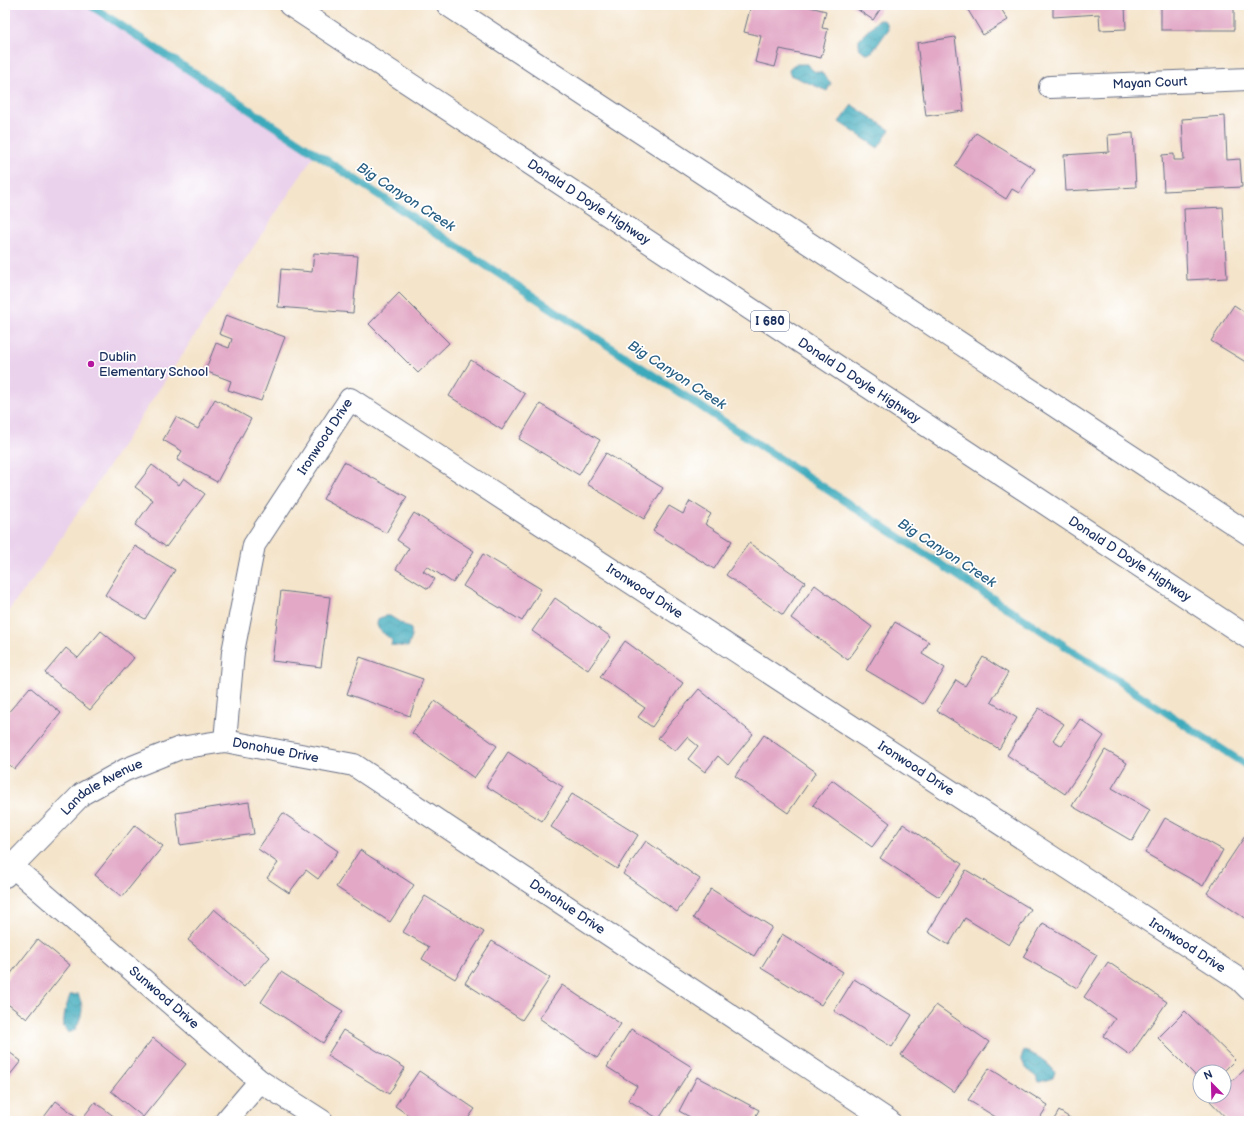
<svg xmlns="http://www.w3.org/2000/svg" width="1254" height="1126" viewBox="0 0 1254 1126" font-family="'Balsamiq Sans',sans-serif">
<defs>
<pattern id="water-waves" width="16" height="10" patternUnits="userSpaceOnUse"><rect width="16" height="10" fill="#3daabc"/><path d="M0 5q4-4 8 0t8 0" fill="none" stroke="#328b9c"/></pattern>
</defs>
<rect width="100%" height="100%" fill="#fff"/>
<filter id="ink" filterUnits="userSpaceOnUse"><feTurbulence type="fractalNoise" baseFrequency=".025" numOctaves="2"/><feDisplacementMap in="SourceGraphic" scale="8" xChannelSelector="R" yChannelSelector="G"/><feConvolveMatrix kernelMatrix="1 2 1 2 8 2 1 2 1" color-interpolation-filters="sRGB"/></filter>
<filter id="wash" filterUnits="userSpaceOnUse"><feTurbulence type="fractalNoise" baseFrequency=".012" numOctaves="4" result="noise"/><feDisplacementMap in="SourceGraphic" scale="16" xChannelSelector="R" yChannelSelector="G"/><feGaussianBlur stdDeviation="0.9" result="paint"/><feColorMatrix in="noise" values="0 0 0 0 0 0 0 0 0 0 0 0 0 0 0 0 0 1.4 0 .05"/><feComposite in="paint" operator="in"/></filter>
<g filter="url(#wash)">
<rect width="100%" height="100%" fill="#f4e4ca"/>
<path fill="#ead1ec" d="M5,5H85L315,154L37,574L5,615Z"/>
<path fill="url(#water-waves)" stroke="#2c6c8d" d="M878,20H884L887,23L888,30L873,51L868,54L864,52L859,48V39Z
M795,64H808C811,69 814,73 821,72L831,83L827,91L790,75L789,71L791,67Z
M852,105L890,130L878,148L839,122Z
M386,616H390L411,629L412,637L408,647L391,645L392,641C386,633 372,630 379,618Z
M78,994C85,1009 82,1016 75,1030L69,1033L63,1026L65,1011L70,995Z
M1024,1051C1036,1054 1048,1062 1055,1072L1053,1078L1040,1082L1037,1081V1078L1025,1067L1021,1058Z"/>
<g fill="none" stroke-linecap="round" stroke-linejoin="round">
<path stroke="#3daabc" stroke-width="8" d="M90,5L1249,767"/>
</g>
<g id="blocks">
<path fill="#e2a8c6" d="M751,5H802L826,11L822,28L828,29L821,58L780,49L775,67L755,62L761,36L744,32Z
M851,5H883L873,20Z
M965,5H1004L1000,7L1008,20L983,35Z
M1053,5H1125L1126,29L1100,30L1099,14L1053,17Z
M1161,5H1234V30H1161Z
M955,37L964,111L926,116L917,43Z
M1225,116L1227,160L1240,159L1242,187L1164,191L1162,155L1174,154V160H1184L1182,119Z
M976,133L1035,169L1019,193L1012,189L1006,199L955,166Z
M1133,133L1136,187L1066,191L1064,155L1109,152L1108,135Z
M1223,207L1227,278L1187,280L1184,209Z
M314,253L358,256L353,313L278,307L281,269L312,272Z
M399,293L449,343L418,373L369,324Z
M1234,305L1249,315V364L1211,341Z
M226,315L285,337L261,401L228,390L231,381L205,371L216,343L229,348L232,339L219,334Z
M471,360L525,394L502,430L449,396Z
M215,399L251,419L217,482L177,460L182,451L163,440L176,417L198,429Z
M540,404L600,440L579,475L519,439Z
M606,453L663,488L644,519L587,484Z
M344,462L407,497L386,533L323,499Z
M152,465L179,485L184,478L205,494L166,547L135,525L153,500L135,487Z
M690,501L711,514L705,524L732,541L714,569L653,531L669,506L683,514Z
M414,513L474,551L453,583L427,566L423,571L435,579L428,589L396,569L409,548L397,540Z
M749,543L805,582L783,615L726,575Z
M135,546L175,570L145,619L105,595Z
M483,554L541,589L522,621L463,586Z
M815,585L872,627L848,660L791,618Z
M281,591L330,597L321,667L272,661Z
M555,598L611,637L588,670L532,631Z
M895,622L929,642L922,654L945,668L923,704L866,670Z
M101,631L134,658L90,710L45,673L66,648L78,658Z
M625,641L683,683L652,727L638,717L645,708L600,677Z
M360,657L423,679L410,716L347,694Z
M983,657L1008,673L991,702L1017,718L999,749L937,711L956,680L965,686Z
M30,687L61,713L15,769L5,762V715H6Z
M699,689L753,734L728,765L718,756L705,772L688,759L698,746L687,737L675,751L658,738Z
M435,701L497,746L474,778L412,733Z
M1039,708L1064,724L1053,740L1062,746L1080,719L1104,736L1065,794L1007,755Z
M764,735L816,772L788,813L735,776Z
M1105,750L1127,763L1112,788L1150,810L1132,841L1072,806Z
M508,752L563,787L542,821L486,786Z
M832,780L890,823L872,847L813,805Z
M572,794L638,835L617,869L551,827Z
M249,802L254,834L180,845L176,813Z
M283,813L338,851L318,879L306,870L289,893L267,878L278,863L258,849Z
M1165,818L1223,850L1203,886L1145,853Z
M903,824L962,864L939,897L880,858Z
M135,825L163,846L122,897L95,875Z
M1247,833L1249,834V921L1207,893Z
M646,841L700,879L677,912L623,874Z
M360,850L414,885L390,922L336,887Z
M966,870L1031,909L1009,945L965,918L949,945L928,932Z
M711,889L772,927L754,956L693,918Z
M425,896L484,932L455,979L422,959L429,947L403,932Z
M214,909L270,957L244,987L188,940Z
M1043,923L1097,955L1077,988L1023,957Z
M782,934L843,972L821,1005L761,968Z
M38,939L70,965L27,1019L5,1002V981Z
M492,941L550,978L522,1020L465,983Z
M1108,962L1167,1002L1130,1055L1103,1036L1115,1019L1084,997Z
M281,972L343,1011L323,1043L261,1002Z
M854,979L912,1015L892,1047L834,1011Z
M562,985L621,1024L597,1058L539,1018Z
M936,1005L989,1042L954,1092L901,1055Z
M1185,1011L1235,1060L1223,1072H1200V1080L1158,1038Z
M631,1029L692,1067L659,1119L628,1100L637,1086L607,1067Z
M343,1030L405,1068L389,1094L327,1056Z
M153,1038L186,1064L143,1117L111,1091Z
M5,1049L21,1061L5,1081Z
M1249,1066V1121H1229L1210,1101L1216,1096H1224V1088Z
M989,1068L1048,1105L1038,1121H1002L968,1100Z
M419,1071L475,1109L466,1121H417L395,1106Z
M697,1077L759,1110L753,1121H697L679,1111Z
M56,1101L81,1120L95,1102L120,1121H41Z
M1059,1111L1075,1121H1053Z"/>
</g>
</g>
<g filter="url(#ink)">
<use href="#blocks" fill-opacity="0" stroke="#676e84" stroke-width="1"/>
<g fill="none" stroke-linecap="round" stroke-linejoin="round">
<g stroke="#676e84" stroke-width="24">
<g id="minor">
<path id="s1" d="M1050,87L1249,79"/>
<path id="s2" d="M225,741L233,652L254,545L350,399L1240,980L1249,989"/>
<path id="s3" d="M12,866L260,1081L322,1121"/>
<path id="s4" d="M5,876L12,866L82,794L125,770L180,748L225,741L354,765L889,1121"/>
<path d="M226,1121L260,1081"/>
</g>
</g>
<g stroke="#676e84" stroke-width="24">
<g id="highway">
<path id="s5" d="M290,5L1249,638"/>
<path d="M448,5L1249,534"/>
</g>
</g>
<use href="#minor" stroke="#fff" stroke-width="22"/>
<use href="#highway" stroke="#fff" stroke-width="22"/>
</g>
</g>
<circle fill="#b5179e" stroke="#fff" stroke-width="1.5" cx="91" cy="364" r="4"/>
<g text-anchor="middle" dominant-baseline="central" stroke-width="3.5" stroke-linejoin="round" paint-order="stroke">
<rect fill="#fff" stroke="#5f6d8e" stroke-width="1" x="751" y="311" width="38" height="20" rx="3"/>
<g font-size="12" font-weight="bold" fill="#1b2f5e">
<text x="770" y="321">I 680</text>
</g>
<g font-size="13" fill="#1b2f5e" stroke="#fff">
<text stroke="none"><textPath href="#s1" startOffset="100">Mayan Court</textPath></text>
<text stroke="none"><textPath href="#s5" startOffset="358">Donald D Doyle Highway</textPath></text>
<text stroke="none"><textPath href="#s5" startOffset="682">Donald D Doyle Highway</textPath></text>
<text stroke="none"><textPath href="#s2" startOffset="328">Ironwood Drive</textPath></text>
<text stroke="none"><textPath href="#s5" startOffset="1006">Donald D Doyle Highway</textPath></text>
<text stroke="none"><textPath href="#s2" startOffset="725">Ironwood Drive</textPath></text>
<text stroke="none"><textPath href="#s4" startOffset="318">Donohue Drive</textPath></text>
<text stroke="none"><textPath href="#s2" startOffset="1049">Ironwood Drive</textPath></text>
<text stroke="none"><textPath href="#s4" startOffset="133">Landale Avenue</textPath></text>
<text stroke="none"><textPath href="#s4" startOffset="654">Donohue Drive</textPath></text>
<text stroke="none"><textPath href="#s2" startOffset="1373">Ironwood Drive</textPath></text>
<text stroke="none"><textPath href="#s3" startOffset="201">Sunwood Drive</textPath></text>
</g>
<g font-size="13" fill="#1b2f5e" stroke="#fff" text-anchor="start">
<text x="99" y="357">Dublin<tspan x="99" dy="15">Elementary School</tspan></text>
</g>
<g font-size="14" font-style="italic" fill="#296084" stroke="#fff">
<text transform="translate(406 197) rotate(33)">Big Canyon Creek</text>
<text transform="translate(677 375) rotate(33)">Big Canyon Creek</text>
<text transform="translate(947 553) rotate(33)">Big Canyon Creek</text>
</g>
</g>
<rect width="1254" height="1126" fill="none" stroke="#fff" stroke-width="20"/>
<g transform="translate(1212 1084) rotate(337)"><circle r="19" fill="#ffffff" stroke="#a4acbf"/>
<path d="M0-3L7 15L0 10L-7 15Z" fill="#b5179e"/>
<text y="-6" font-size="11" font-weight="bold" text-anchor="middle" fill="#1b2f5e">N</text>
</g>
</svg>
